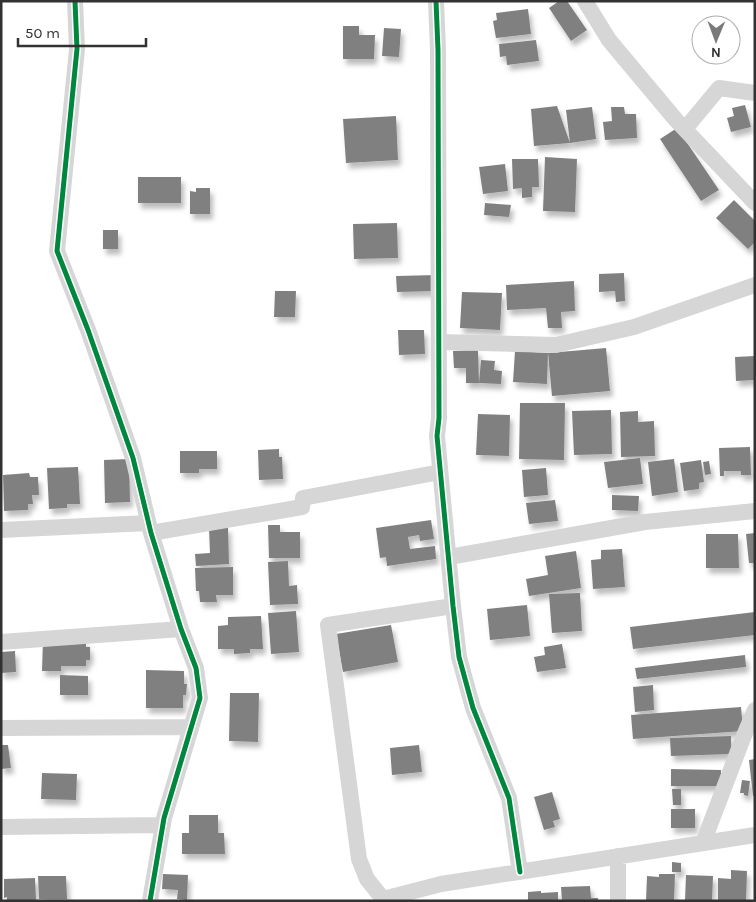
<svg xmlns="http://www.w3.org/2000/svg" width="756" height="902" viewBox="0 0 756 902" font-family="Karla,sans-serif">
<defs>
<filter id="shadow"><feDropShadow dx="3" dy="5.5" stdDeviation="2.5" flood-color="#0004"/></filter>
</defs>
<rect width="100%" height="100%" fill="#fff"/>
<path fill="#808080" filter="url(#shadow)" d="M559,1H567L587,30L571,41L549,8Z
M528,9L531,34L496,38L493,21L497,20L496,13Z
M343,26H359V35H375L374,59H343Z
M384,28L401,29L399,57L382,56Z
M536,40L539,61L507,65L506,56L500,57L499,44Z
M745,105L751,127L731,132L727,118L734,116L732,108Z
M557,106L570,143L534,146L531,109Z
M592,107L596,139L570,143L566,110Z
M611,107H624L625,114H636L637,138L605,140L603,122L612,121Z
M396,116L398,160L346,163L343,119Z
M677,128L719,190L701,201L660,139Z
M545,157L577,159L575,212L543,211Z
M512,159H538L539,187H532V197L522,198V188L513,189Z
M505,164L508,191L483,194L479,167Z
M138,177H181V203H138Z
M196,188H210V214H190V191L196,192Z
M734,200L755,221V242L748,249L716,218Z
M485,203L511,205L509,217L484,215Z
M397,223L398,258L354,259L353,224Z
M103,230H118V249H103Z
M624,273L625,301L616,302L615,291L599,292V274Z
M437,275V291L397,292L396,276Z
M574,281L575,311L561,312L562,328H548L546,308L507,310L506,285Z
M275,291H296L295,317H274Z
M462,292L502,293L500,330L460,328Z
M398,330H424L425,354L399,355Z
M606,348L610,391L552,396L548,353L547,384L513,382L515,351L548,353Z
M478,350L479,383H466V368H454L453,351Z
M755,356V380L736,381L735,357Z
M481,360L495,361L494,370L502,371L501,384L479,383Z
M520,403H565L564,460L519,459Z
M611,410L612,454L574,455L572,411Z
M638,411V422L654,421L655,456L621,457L620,412Z
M478,414L510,415L509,456L476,455Z
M750,447L751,475H741V471H724V476H720L719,448Z
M279,449V457H282L283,479L259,480L258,450Z
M180,451H217V469H199V473H180Z
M640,458L643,484L608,488L604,462Z
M129,459L130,502L105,503L104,460Z
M674,459L678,492L652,496L648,462Z
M701,460L704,482L699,483V489L684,491L680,463Z
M709,461L711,474L705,475L703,462Z
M78,467L80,504H67V508L49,509L47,468Z
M546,468L548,495L524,497L522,470Z
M29,473L30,477H38L39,495H32L33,504H28V510L4,511L3,475Z
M612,495L639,496L638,511L612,510Z
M555,500L558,521L529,524L526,503Z
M431,520L434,539L420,541L419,535L408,537L410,549L435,546L436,559L387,566L386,557L380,558L376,528Z
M268,525H280V532H300V558H269Z
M228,527L229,564L196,566L195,554L210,553L209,528Z
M755,533V563H749L746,534Z
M706,534H738L739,568H706Z
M622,549L625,587L593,589L591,560L601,559V550Z
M576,551L581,588L529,596L526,579L548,575L545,556Z
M288,561L289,586L297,585L298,604L270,605L268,562Z
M233,567V595H216L217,602H200L199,591H196L195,568Z
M580,593L582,631L552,633L549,594Z
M527,605L530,636L490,640L487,609Z
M296,611L299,652L271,654L268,613Z
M755,612V635L633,649L630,627Z
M261,616L263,649H250V653L234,654V649H218V626L228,625V617Z
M391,625L398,662L343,672L336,634Z
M43,640L86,641V647H90V660H86V666H61V671H42Z
M562,644L566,668L537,672L534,657L545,655L544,647Z
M15,651L16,672L1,673V652Z
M745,655L746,667L637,679L635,668Z
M146,670L184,671V684H187L186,695H183V708H146Z
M60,675L88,676V695H60Z
M653,685L654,710L635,712L633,687Z
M230,693H259L258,742L229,741Z
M741,707L743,731L633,739L631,715Z
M731,736V754L671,756L670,738Z
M1,745H8L11,768L1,769Z
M419,745L422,772L392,775L390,748Z
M755,759V796H753L749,760Z
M671,769L721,770V786H671Z
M42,773L77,774L76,800L41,799Z
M742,780L750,781L748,796L744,795V793H740Z
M672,789H681V805H673Z
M552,792L560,819L553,821L555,827L544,830L534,797Z
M671,809H695V828H671Z
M189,815H218V833H224L225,854H182V833H189Z
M672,862L681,863V872H672Z
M731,870L747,871L746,901H718V878L731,879Z
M163,874L188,875L187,900L177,899L178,890L162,889Z
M659,874H675L674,901H646L647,876L659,877Z
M686,875L713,876L712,901H685Z
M38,876H66L67,899H39Z
M35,878L36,901H7V897L4,898V879Z
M590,886L591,898H598V901H562L561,887Z
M541,891V893L558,892V901H528V892Z"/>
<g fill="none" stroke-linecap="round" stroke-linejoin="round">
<path stroke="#d6d6d6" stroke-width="16" d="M75,1L77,49L57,251L88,330L133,458L151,533L181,629L196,668L200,698L164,818L150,901
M436,1L438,50L439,418L437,436L453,606L459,657L473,708L509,798L520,872
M585,1L609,40L676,120L755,203
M685,129L719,88L755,93
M439,342L556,345L634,327L755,285
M1,530L148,523
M151,533L302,507L303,498L440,472
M449,557L645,522L755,511
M453,606L328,625L359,859L367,879L383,899L441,884L755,835
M1,642L181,629
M1,728L191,727
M1,827L162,825
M703,843L743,738L755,710
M618,856V901"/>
<g stroke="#fff" stroke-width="8">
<path id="cycleway" d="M75,1L77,49L57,251L88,330L133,458L151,533L181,629L196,668L200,698L164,818L150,901
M436,1L438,50L439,418L437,436L453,606L459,657L473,708L509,798L520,872"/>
</g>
<use href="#cycleway" stroke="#00873e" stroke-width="5"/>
</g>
<rect width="756" height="902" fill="none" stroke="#323232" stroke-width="5"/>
<g transform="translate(716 40) rotate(181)"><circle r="24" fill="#ffffff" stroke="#adadad"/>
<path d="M0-4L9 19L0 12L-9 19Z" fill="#7a7a7a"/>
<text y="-8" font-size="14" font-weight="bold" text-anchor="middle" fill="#323232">N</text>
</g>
<path d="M18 38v8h128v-8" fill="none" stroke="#323232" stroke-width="2.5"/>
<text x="25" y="38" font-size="15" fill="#323232" stroke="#ffffff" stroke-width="4" paint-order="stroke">50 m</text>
</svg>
